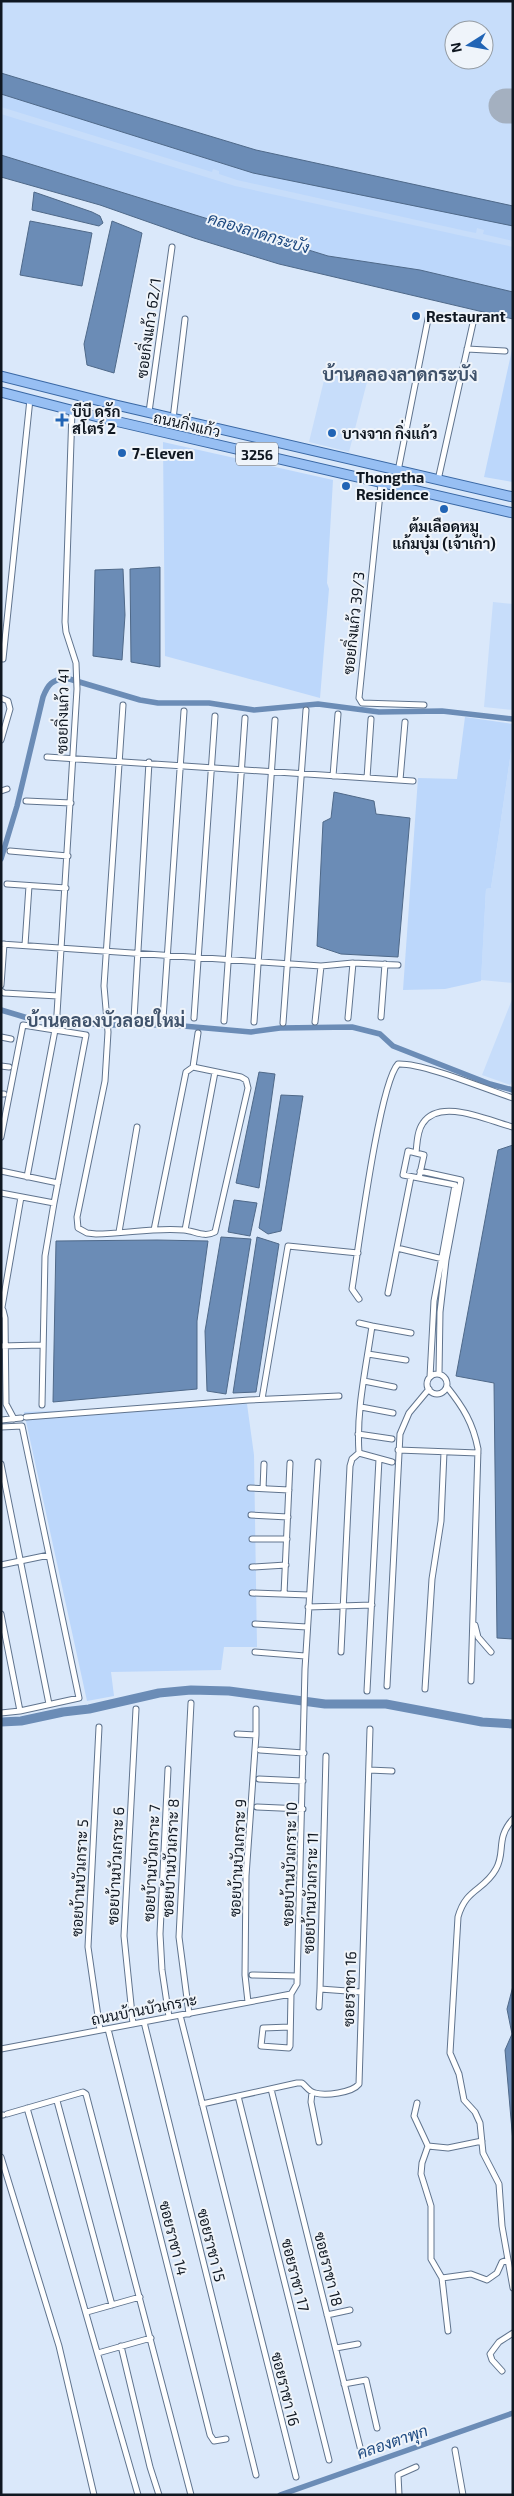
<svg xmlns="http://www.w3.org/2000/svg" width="514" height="2496" viewBox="0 0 514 2496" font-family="'Exo 2',Sarabun,sans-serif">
<rect width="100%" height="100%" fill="#dae8fa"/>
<path fill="#c7ddfa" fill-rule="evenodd" d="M1,1H513V267L1,134ZM454,30H484V60H454Z
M326,372L367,382L349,452L309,442Z
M493,602L513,604V710L484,707Z
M513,738V983L481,980L486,889L491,888Z
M513,997V1080L510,1085L482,1075Z"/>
<path fill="#bcd7fb" d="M1,94L253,173L513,226V241L483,234L484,230L477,228L476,233L466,231L237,180L219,174V171L213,169L212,172L1,107Z
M1,114L235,186L513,247V292L420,271L328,256L1,155Z
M513,345V482L484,477Z
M163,442L333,480L327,583L329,589L320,698L165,656Z
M465,717L513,724V738L491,888L486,889L481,981L445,989L403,990L418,778L457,779Z
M247,1404L254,1455L257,1647H224L221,1670L111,1672L114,1696L87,1701L24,1412Z"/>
<path fill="#6b8cb6" stroke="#4f6989" d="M1,73L256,150L513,206V226L253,173L1,94Z
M1,155L328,256L420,270L513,292V319L279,264L194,238L100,205L1,177Z
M34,192L92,212L100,216L103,223L99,226L32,210Z
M30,221L92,233L82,286L20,275Z
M112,221L142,233L114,373L87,365L84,344Z
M160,567V667L131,662L130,569Z
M123,569L125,615L122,660L93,656L95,570Z
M334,792L374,801L376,814L410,818L398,957L341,954L317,946L323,822L331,818Z
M259,1072L275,1074L259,1188L236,1183Z
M281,1095L303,1096L281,1231L268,1234L259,1228Z
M513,1145V1639L497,1638L494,1383L456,1376L498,1150Z
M234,1200L257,1203L250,1236L228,1232Z
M221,1237L251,1239L226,1394L207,1391L205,1331Z
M257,1237L279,1244L256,1392L233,1393Z
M157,1240L208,1241L197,1321V1389L53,1402L56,1241Z
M513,1986V2142L505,2050L512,2034L507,2009Z"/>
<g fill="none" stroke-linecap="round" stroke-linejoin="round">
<path stroke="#6b8cb6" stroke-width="5.5" d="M1,859L17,806L43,697C48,684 52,680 66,678L140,700L158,703H209L254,710L318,704L379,712L442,711L513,719
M1,1010L31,1019H64L99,1025H172L251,1032L280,1028L352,1027L380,1034L393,1046L490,1084L513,1090
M280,2495L513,2413"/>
<path stroke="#6b8cb6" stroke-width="9" d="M1,1722L21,1721L63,1712L89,1709L159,1693L191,1690L229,1691L325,1704H386L482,1722L513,1724"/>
<path stroke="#a4b0c0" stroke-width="35" d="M506,106H513"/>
<g stroke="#60748e" stroke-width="7">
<path id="street" d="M467,349L505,351
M149,412L172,247
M173,419L185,319
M398,471L429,314
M438,480L473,323
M381,484L359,698L362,703L424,705
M3,659L30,399
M1,698L8,701L10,709L1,740
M123,705L104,986L108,1032L105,1081L77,1217L78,1228L87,1233L96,1234C125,1234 155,1227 184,1230C195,1231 204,1238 215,1232L248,1088L246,1080L241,1077L193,1067L186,1072L154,1230
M47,757L413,781
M333,776L338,714
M367,778L371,719
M400,780L405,722
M1,791L7,789
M26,801L71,803
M10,851L68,856
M7,884L66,888
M1,944L321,966L353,963L398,965
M25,945L29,886
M1,985L4,944
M1,991L4,993L58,996
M57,1014L77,689L76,663L66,632L65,622L72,411
M381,1017L385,964
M194,1018L215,716
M348,1018L353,963
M134,1019L149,762
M163,1019L184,711
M224,1021L245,718
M254,1022L275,720
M315,1022L321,966
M283,1023L306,710
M1,1037L11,1039
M1,1066L9,1067
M193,1067L198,1033
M1,1094H4
M1,1137L23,1025L86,1035L54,1203
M408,1151L424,1155L419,1178L403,1175Z
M416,1153C417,1144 417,1131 423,1123C440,1097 489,1121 513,1127
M1,1171L58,1183
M420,1171L461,1180L446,1260L440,1312L439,1374
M27,1177L55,1030
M419,1178L455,1185L434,1301L430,1377
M1,1193L54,1203L45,1256L42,1405
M185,1230L215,1072
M119,1232L137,1127
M397,1248L443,1259
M388,1293L411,1177
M359,1299L352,1289C358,1252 379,1084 398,1064C424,1063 485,1089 513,1098
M3,1310L5,1318L6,1404L14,1419
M1,1313L21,1197
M359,1323L372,1326
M1,1346L42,1345
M368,1354L406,1360
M427 1384a10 10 0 1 1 20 0a10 10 0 1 1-20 0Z
M364,1381L394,1387
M447,1387C463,1407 473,1423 478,1449L471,1681
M262,1399L288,1246L358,1253
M361,1407L393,1413
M26,1417L249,1400L339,1396
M1,1420L21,1418
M1,1427L22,1426L79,1698L20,1711L1,1614
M358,1434L392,1439
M398,1450L478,1453
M359,1453L392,1462
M1,1464L49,1704
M250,1488L289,1490
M263,1489L264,1464
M251,1515L288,1517
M252,1539H287
M1,1565L49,1555
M252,1567L286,1565
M252,1593L309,1595
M284,1594L290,1463
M308,1607L372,1605
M255,1624L307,1627
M475,1625L478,1637L491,1652
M255,1652L305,1656
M341,1652L350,1466L352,1459L359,1453C356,1411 366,1368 372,1326L411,1333
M387,1686L400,1434L409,1413L429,1389
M425,1689L432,1579L441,1521L444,1452
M367,1691L379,1459
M1,1713L20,1711
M99,1727L88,1947L100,2030
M237,1734L256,1735L246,1876L245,1975L248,2002
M256,1735V1709
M260,1750L304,1753
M326,1756L320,1989L361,1992
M168,1769L160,1934L162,1970L169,2017
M369,1770L392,1771
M259,1779L303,1781
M257,1807L303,1809
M513,1819C495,1839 506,1852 496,1869C484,1891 466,1888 458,1917L450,2053L459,2074L464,2100L475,2112L480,2123L483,2153L499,2184L502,2226L513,2288
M252,1975L297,1976
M319,2007L320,1989
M189,2014L179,1937L191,1703
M180,2015L296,2477
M144,2022L256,2475
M133,2024L124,1936L136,1709
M290,2027L263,2028L261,2046L289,2048L290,2046L291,1994L297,1984L305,1669L318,1462
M108,2029L210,2435L214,2441L226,2439
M1,2049L291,1994
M271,2089L362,2455
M312,2092L311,2102L319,2142
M238,2096L329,2460
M57,2101L112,2305
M417,2103L414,2116L428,2146L422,2163L421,2174L431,2206V2259L442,2278
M202,2104L297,2083H302C306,2086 309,2092 315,2093C325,2096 352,2093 359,2084L370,1729
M27,2108L138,2495
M7,2114L83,2092L86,2094L191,2495
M1,2115H3
M428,2146L448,2148L482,2141
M1,2157L59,2346L94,2495
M87,2312L140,2297
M327,2315L350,2310
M448,2331L442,2278L471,2274L487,2280L497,2273L502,2262L507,2260
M121,2346L150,2467L159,2495
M336,2348L358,2344
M98,2353L151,2338
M502,2371L492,2360L490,2354L499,2342L513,2333
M344,2384L366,2380L377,2428
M455,2450L463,2495
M399,2495L398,2475L416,2467"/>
</g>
<g stroke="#3a68a4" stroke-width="11">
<path id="primary" d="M1,376L116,405L513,497
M1,392L102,418L513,513"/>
</g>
<use href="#street" stroke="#fff" stroke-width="5"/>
<use href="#primary" stroke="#97bff3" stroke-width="9"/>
</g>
<g fill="#2164b5" stroke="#eff4fa" stroke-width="2">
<circle cx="416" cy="316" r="5"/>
<path d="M59.5 412.5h5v5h5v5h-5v5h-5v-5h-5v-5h5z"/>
<circle cx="332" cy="433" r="5"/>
<circle cx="122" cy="453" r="5"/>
<circle cx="346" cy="486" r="5"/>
<circle cx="444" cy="509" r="5"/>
</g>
<g text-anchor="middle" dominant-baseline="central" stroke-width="4" stroke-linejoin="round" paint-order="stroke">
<rect fill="#eff4fa" stroke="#525962" stroke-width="1" x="236" y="442.5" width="42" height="23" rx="4"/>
<g font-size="14" font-weight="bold" fill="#0f1721">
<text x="257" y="454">3256</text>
</g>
<g font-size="15" font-weight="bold" fill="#0f1721" stroke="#eff4fa" text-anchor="start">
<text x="426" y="316">Restaurant</text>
<text x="72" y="411">บีบี ดรัก<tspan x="72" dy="17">สโตร์ 2</tspan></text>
<text x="342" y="433">บางจาก กิ่งแก้ว</text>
<text x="132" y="453">7-Eleven</text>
<text x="356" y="477">Thongtha<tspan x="356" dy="17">Residence</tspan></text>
<text x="444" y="526" text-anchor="middle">ต้มเลือดหมู<tspan x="444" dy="17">แก้มบุ๋ม (เจ้าเก่า)</tspan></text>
</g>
<g font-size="15" fill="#0f1721" stroke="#eff4fa">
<text transform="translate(148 328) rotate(-82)">ซอยกิ่งแก้ว 62/1</text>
<text transform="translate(187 424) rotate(13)">ถนนกิ่งแก้ว</text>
<text transform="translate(353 623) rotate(-84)">ซอยกิ่งแก้ว 39/3</text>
<text transform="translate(62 711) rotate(-89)">ซอยกิ่งแก้ว 41</text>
<text transform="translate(170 1858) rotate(-87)">ซอยบ้านบัวเกราะ 8</text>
<text transform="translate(237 1858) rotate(-87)">ซอยบ้านบัวเกราะ 9</text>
<text transform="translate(151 1863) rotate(-87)">ซอยบ้านบัวเกราะ 7</text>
<text transform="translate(289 1864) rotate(-88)">ซอยบ้านบัวเกราะ 10</text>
<text transform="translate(115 1866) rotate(-87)">ซอยบ้านบัวเกราะ 6</text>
<text transform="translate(79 1878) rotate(-87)">ซอยบ้านบัวเกราะ 5</text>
<text transform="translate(310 1893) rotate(-88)">ซอยบ้านบัวเกราะ 11</text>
<text transform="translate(349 1989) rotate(-88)">ซอยราชา 16</text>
<text transform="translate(144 2009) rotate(-11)">ถนนบ้านบัวเกราะ</text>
<text transform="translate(174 2238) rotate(76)">ซอยราชา 14</text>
<text transform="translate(212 2245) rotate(76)">ซอยราชา 15</text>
<text transform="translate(329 2269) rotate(76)">ซอยราชา 18</text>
<text transform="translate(296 2275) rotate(76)">ซอยราชา 17</text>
<text transform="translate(286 2389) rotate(76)">ซอยราชา 16</text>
</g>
<g font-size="16" font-style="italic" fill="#1d4980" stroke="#eff4fa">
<text transform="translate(259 232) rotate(17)">คลองลาดกระบัง</text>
<text transform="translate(392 2441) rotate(-19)">คลองตาพุก</text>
</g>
<g font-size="18" font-weight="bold" fill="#3e516a" stroke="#eff4fa">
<text x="400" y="374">บ้านคลองลาดกระบัง</text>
<text x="106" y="1020">บ้านคลองบัวลอยใหม่</text>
</g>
</g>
<rect width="514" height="2496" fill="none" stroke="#0f1721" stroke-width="5"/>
<g transform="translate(469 45) rotate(259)"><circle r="24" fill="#eff4fa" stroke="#959ca3"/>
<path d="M0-4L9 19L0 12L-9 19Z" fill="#2164b5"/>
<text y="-8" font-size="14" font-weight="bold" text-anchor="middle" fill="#0f1721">N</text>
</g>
</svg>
